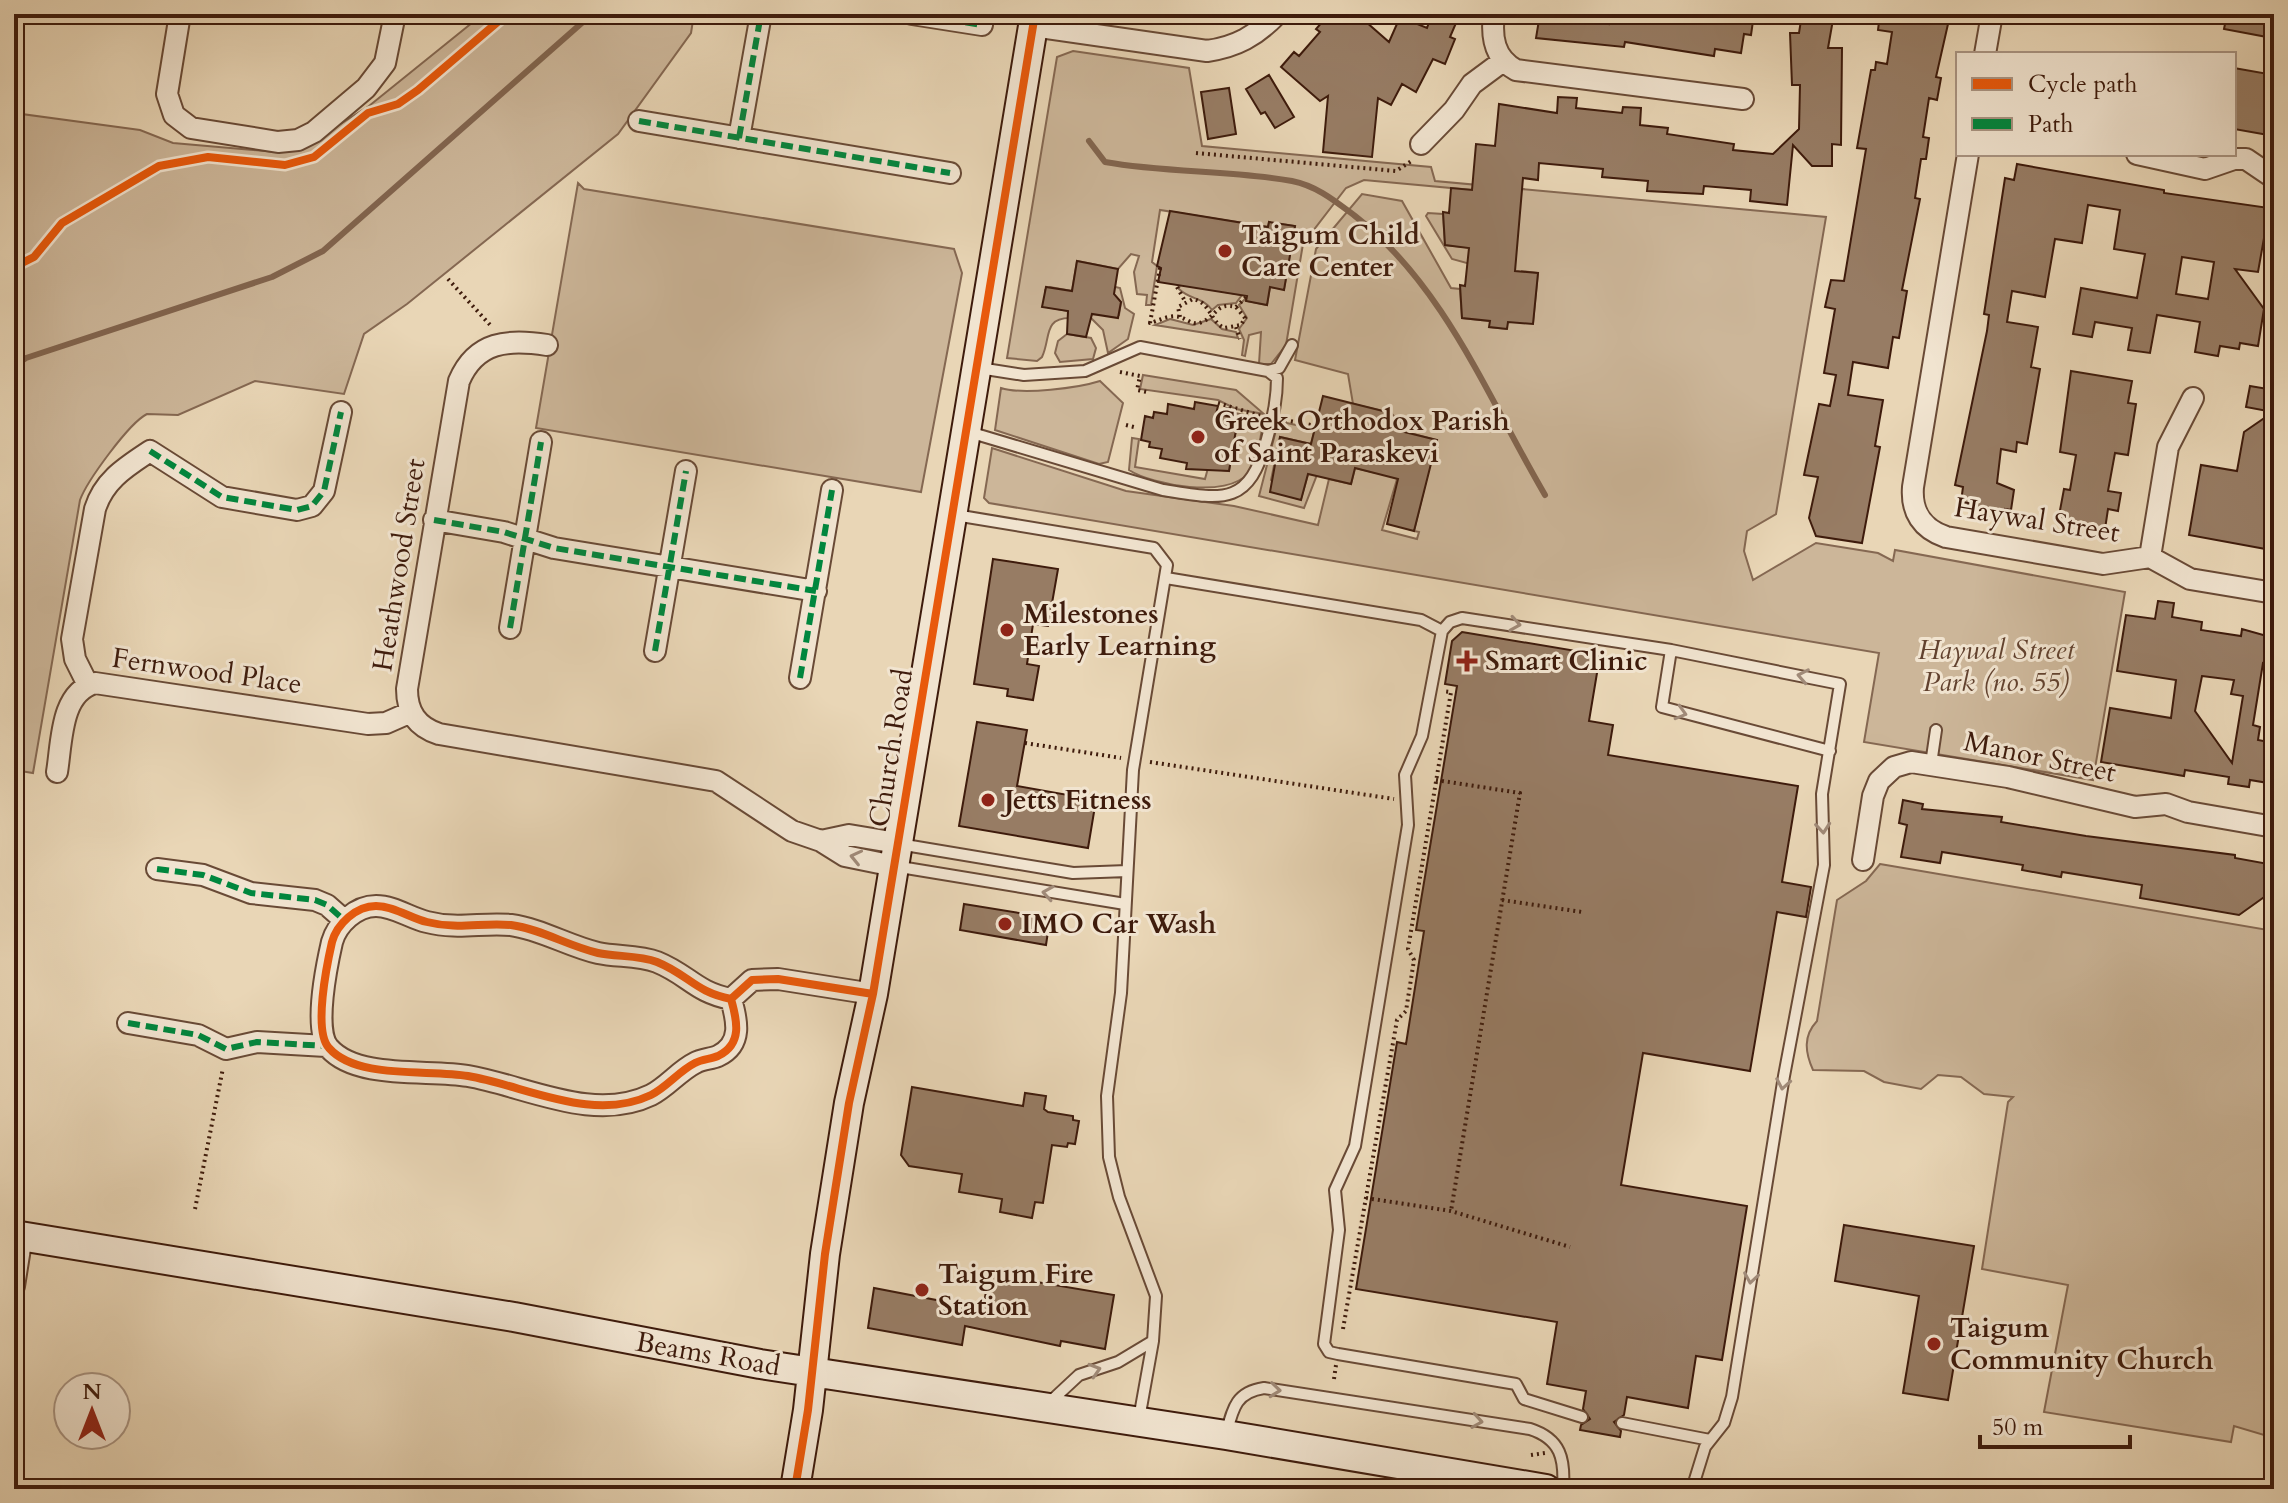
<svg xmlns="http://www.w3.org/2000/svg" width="2288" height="1503" viewBox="0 0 2288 1503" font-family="Cardo,serif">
<rect width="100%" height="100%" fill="#e9d6b6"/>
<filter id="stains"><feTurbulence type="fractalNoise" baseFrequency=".0025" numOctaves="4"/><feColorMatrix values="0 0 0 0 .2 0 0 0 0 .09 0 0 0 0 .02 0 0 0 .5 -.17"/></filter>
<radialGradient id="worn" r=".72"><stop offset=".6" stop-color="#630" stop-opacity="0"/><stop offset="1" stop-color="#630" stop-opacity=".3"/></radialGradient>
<path fill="#ccb699" stroke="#856852" stroke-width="2" d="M483,14H694L691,33L618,134L407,304L364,334L344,394L255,381L178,415L147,414C129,423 87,481 80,500L33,773L14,770V113L140,130L173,143L277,152L302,148L369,106Z
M1073,51L1189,68L1202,146L1431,167L1435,181L1826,217L1776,514L1747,531L1744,551L1753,580L1816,543L1878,553L1893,561L1895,550L2125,592L2093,780L1864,742L1879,653L989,503L984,498L992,448L1126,491L1234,506L1318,525L1329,479L1351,484L1355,468L1376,473L1405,452L1382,530L1417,539L1419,532L1414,531L1436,440L1410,433L1391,413L1353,404L1348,374L1295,360L1316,249L1362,194L1402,201L1451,288L1460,289L1462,318L1490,321V327L1506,329L1508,316L1533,323L1538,273L1522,271L1521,278L1452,259L1426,216L1428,213L1443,214L1445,245L1473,248L1483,191L1364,180L1346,188L1303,244L1286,345L1271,364H1259L1261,332L1249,335L1245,356L1242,355L1244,340L1239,329L1247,318L1239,305L1246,298L1247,301L1267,305L1270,287L1284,289L1295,226L1269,222L1268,227L1160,210L1152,262L1157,266L1151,305H1146L1147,295L1137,294L1134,272L1139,256L1131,254L1118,269L1077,261L1072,291L1050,287L1045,290L1046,307L1068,311L1070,318C1043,318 1051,338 1042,357L1037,361L1007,358L1057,57Z
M578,183L584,189L954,249L962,273L921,492L536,428Z
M1103,284L1120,288L1125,308L1134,314L1128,339L1108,353L1103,330L1090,317L1092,314L1119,315L1121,302Z
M1180,284L1242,295L1236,303L1218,305L1212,310C1203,297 1190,300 1179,289Z
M1170,319L1193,325L1211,319L1222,329L1236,332L1238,338L1155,325Z
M1067,334L1091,338L1096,348L1093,359L1060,362L1055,353L1058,341Z
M1143,375L1236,390L1264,414L1236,409L1218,400L1140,389Z
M1100,381L1123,403L1108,462L1099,464L995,430L1001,388C1023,395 1078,388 1100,381Z
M1230,412L1264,419C1260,436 1259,459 1248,473C1228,499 1152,485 1129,470L1132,438L1139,439L1135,467L1205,479L1208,468L1229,471L1238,418L1229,416Z
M1282,422L1315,429L1311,444L1280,437L1271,480L1301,499L1311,464L1320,467L1304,508L1259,496L1276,430Z
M1880,864L2274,931V1438L2234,1426L2231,1442L2044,1412L2068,1285L1982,1269L2008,1102L2013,1097L1984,1094L1961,1077L1938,1075L1921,1089L1884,1082L1864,1071L1813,1070C1805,1052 1803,1036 1817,1021L1837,900L1866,881Z"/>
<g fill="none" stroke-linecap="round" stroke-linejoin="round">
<path stroke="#82654f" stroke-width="6" d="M1089,141L1105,162C1166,173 1231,170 1292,181C1317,186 1335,201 1355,216C1445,286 1488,398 1545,495
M14,366L26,358L272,277L323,251L592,14"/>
</g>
<path fill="#977c64" stroke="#3e1b0c" stroke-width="2" fill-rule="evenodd" d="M1329,14H1357L1389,42L1400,17L1427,28L1432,14L1456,23L1450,37L1455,39L1445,64L1433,59L1416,92L1402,84L1391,105L1378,98L1372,157L1323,152L1328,96L1320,101L1281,67L1294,52L1299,56L1320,32L1316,29Z
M1540,14L1609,24L1611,14H1754L1751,35L1744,34L1741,53L1715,49L1714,56L1625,42L1624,47L1536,38Z
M1802,14H1834L1828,48H1842L1841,145L1832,144V166H1812L1793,145L1787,205L1750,201L1751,190L1704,186L1703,194L1647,191L1648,181L1602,177L1603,169L1539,163L1538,180L1523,178L1515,271L1538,273L1533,324L1508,322L1507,329L1489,327L1490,321L1462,318L1460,285L1465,286L1469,248L1445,245L1443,212L1449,213L1451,188L1472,190L1476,144L1495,146L1499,104L1557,113L1558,97L1577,98L1576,108L1622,113L1623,107L1641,108L1640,125L1668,128L1667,134L1734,144L1733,150L1773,154L1799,129L1800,85H1792L1790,33H1799Z
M1880,14H1937L1936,22L1948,24L1936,77L1941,78L1937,100L1929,98L1923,137L1929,138L1926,159H1921L1915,198L1920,199L1902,290L1907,291L1899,338L1893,337L1888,368L1853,362L1848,395L1883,400L1875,446L1880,447L1862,543L1816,536L1809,518L1818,477L1804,475L1819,404L1830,406L1836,375L1824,373L1835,309L1825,307L1831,280L1844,281L1866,149L1857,148L1871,70H1875L1876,62L1887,64L1892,32L1878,30Z
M2227,14H2271L2267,37L2224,29Z
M2234,68L2274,75V136L2234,129Z
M1269,75L1294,117L1275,128L1265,112L1261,114L1246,89Z
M1229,88L1236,134L1208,139L1201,92Z
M2017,164L2164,190V193L2269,208L2268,213L2274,214V239L2264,238L2258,272L2235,269L2264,309L2258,346L2240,343L2239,349L2220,346L2218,356L2195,352L2200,322L2157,315L2150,353L2128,350L2132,328L2095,322L2092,337L2073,334L2081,288L2137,298L2145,254L2114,249L2120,210L2088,205L2082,243L2055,239L2045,297L2012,291L2007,322L2038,327L2031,367L2040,369L2027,444L2017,442L2016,452L2001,449L1997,483L2014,490L2011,510L2005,509V514L1967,508L1968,503L1961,502L1963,487L1955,485L1987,331L1989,315L1984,314L2005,178L2014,180ZM2182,257L2214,262L2208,299L2176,294Z
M1170,211L1268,227L1269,222L1295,226L1284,290L1270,287L1267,305L1246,301L1247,296L1158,282L1161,268L1157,266Z
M1077,261L1118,269L1114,294L1121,302L1118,318L1092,314L1086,337L1067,334L1068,311L1042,307L1046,287L1072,291Z
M2071,371L2132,381L2128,403L2136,404L2128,455L2115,453L2108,491L2121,493L2118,511L2108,509L2105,529L2058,521L2064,489L2070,490L2076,455L2060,452Z
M2250,386L2274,390L2271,550L2189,535L2201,465L2237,471L2244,432L2273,412L2246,407Z
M1323,396L1391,413L1388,428L1437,440L1414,531L1387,524L1398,479L1355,468L1351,484L1308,474L1301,500L1270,492L1280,437L1311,444Z
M1195,402L1218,406L1216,414L1238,418L1229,471L1186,469L1187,463L1160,458L1162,449L1149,447L1150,442L1141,440L1145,416L1153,418L1154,412L1167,414L1168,404L1194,409Z
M993,559L1058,569L1048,626L1033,624L1027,664L1039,666L1033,700L1007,696L1008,689L974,684Z
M2158,601L2174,603L2172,617L2202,622L2201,630L2241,636L2242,629L2274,638V665L2263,663L2253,725L2260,727L2258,740L2274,743V784L2250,780L2249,787L2228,784L2229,777L2185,770L2184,776L2101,762L2110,708L2171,718L2176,680L2117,671L2126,615L2155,619ZM2202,676L2234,680L2231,694L2243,696L2232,763L2195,711Z
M1462,632L1600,655L1589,721L1613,725L1608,755L1798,786L1782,882L1811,887L1806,917L1777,912L1750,1071L1643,1053L1621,1185L1747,1206L1722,1360L1696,1356L1688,1408L1627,1397L1624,1415L1614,1422L1621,1431L1620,1437L1580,1430L1581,1425L1590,1419L1583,1409L1586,1391L1547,1384L1557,1322L1356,1289L1397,1042L1406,1044L1424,931L1416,930L1457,686L1445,684L1452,641Z
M977,722L1027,730L1017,786L1096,800L1088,848L959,826Z
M1903,800L1923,804L1922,809L2002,817L2001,822L2086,836L2235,855V858L2274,865V890L2239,915L2140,898L2142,885L2062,872L2061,877L2022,870L2023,865L1942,852L1940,863L1901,857L1907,825L1899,823Z
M964,904L1050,918L1046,945L960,930Z
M912,1087L1023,1106L1025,1093L1046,1096L1044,1109L1048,1112L1073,1116V1120L1079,1121L1075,1144L1068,1143L1067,1147L1052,1145L1043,1203L1035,1202L1032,1218L1000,1212L1002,1199L959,1192L962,1174L909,1166L901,1155Z
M1844,1225L1974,1246L1948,1400L1903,1393L1919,1296L1835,1281Z
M989,1274L1114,1295L1105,1349L1061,1341L1060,1346L965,1326L962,1345L868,1328L874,1288L983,1309Z"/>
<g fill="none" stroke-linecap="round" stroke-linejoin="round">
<g stroke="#694a36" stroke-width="14">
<path id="lane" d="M979,368L1024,375L1085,371L1140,347L1268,371L1279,368L1292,345
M969,432L1163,490C1224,500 1249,506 1267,439C1273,419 1277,399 1277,378L1268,371
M955,515L1154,548L1167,565L1133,770L1121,993L1107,1096L1109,1157L1119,1197L1156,1296L1153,1341L1139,1419
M1166,578L1421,620L1442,631
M1671,650L1662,707L1830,751
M1931,764L1936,730
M899,844L1073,873L1127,871
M894,866L1125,904
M1050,1402L1079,1375L1118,1362L1153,1341
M1582,1417L1524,1399L1516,1384L1338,1354L1329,1352L1324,1344L1339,1230L1335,1190L1355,1146L1408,825L1405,775L1422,736L1442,631L1450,622L1462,618L1671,650L1840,684L1822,794L1824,865L1784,1076L1732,1397L1724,1423L1705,1447L1692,1489
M1622,1423L1710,1440
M1227,1431C1233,1407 1237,1392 1264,1388L1530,1429C1561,1439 1565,1459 1563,1489"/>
</g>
<g stroke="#694a36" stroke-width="24">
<path id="street" d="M180,14L167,94L174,115L191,128L278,142L298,140L314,132L366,88L385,63L395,14
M912,14L982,25
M1494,14C1491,37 1494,58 1516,70L1743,99
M1033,26L1207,51C1236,47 1256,36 1277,14
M1985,54L1992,14
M639,121L950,173
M739,138L761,14
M1421,144L1454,110L1472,84L1503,61
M1968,154L1913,487C1911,512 1922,529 1946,537L2103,564L2150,557L2190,579L2274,593
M2137,154L2205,169L2234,159H2246L2274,178
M547,345C508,339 476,341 459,381L407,689C407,712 417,727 439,734L716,781L792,831L821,841L845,856L894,866
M434,520L504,532L554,548L816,591
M2150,557L2168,447L2193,398
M510,628L541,442
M655,651L686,471
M800,678L832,490
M88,685L75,659L72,639L95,509C104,480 126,467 150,451L222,497L297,510L312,506L324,491L341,412
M57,772C62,742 60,693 95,683L368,724L386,723L411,712
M821,841L849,835L897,843
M1863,860L1873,796L1879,781L1894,767L1911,762L2008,777L2135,807L2166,804L2188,812L2274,827
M157,869L203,875L251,893L315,900L327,905L344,920
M731,999C695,992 689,975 657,962C639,955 617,957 598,953C568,946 541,929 511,925C483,922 458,930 427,922C410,918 394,906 376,906C356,906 337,924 332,942C327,964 313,1031 329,1048C357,1080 430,1069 468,1076C526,1086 593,1123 651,1095C667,1087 679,1071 695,1063C702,1059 711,1059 718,1056C743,1044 737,1020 731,999L752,980L778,979L873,994
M128,1023L198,1035L226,1049L257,1042L326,1046
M14,1286L22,1236"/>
</g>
<g stroke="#3e1b0c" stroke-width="32">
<path id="secondary" d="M14,1235L514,1317L760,1364L1226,1435L1546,1489
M795,1489L808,1410L825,1254L849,1103L873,994L1035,14"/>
</g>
<path stroke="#3e1b0c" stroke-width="4" stroke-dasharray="2 4" stroke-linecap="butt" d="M1196,153L1396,171L1413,160
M1160,268L1150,323C1158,321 1170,314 1180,317C1189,320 1194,327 1204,321C1217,315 1217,302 1236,307L1245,318L1241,325L1224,328C1209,320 1211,303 1193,299L1178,307L1180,317
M448,279L492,327
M1177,287L1185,301
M1236,307L1247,296
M1236,327L1240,339
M1120,372L1140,376L1137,390L1147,392
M1218,403L1261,416
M1226,415L1228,405
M1285,420L1316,426
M1126,425L1134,427
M1025,743L1121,758
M1150,762L1394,799
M1436,780L1520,793L1451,1211
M1502,900L1582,912
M1366,1198L1451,1211L1570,1247
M195,1209L223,1068
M1343,1329L1397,1020L1406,1011L1414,960L1408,949L1451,692L1443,691
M1334,1379L1336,1365
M1531,1455L1545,1453"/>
<use href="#lane" stroke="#f1e4d0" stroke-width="10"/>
<use href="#street" stroke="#f1e4d0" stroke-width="20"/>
<use href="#secondary" stroke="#f1e4d0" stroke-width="28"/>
<path stroke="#00873e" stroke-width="6" stroke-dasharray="12 6" stroke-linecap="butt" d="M912,14L982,25
M639,121L950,173
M739,138L761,14
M150,451L222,497L297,510L312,506L324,491L341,412
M434,520L504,532L554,548L816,591
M510,628L541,442
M655,651L686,471
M800,678L832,490
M157,869L203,875L251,893L315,900L327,905L344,920
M128,1023L198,1035L226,1049L257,1042L326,1046"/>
<g stroke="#f1e4d0" stroke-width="13">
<path id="cycleway" d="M14,267L34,257L62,223L159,166L208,157L285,165L314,157L368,113L398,104L418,90L507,14
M731,999C695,992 689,975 657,962C639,955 617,957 598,953C568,946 541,929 511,925C483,922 458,930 427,922C410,918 394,906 376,906C356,906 337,924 332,942C327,964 313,1031 329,1048C357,1080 430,1069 468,1076C526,1086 593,1123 651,1095C667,1087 679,1071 695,1063C702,1059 711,1059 718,1056C743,1044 737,1020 731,999L752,980L778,979L873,994
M795,1489L808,1410L825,1254L849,1103L873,994L1035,14"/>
</g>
<use href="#cycleway" stroke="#e8590c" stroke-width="8"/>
</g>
<defs><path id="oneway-chevron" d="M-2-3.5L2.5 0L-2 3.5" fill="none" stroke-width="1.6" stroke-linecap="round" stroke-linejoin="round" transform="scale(2)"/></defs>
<g stroke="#a08a78">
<use href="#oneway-chevron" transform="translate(1515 624) rotate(9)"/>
<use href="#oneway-chevron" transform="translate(1803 676) rotate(-169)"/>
<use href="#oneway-chevron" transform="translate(1681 713) rotate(16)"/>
<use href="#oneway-chevron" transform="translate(1823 828) rotate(85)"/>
<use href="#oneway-chevron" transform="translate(856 857) rotate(-167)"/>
<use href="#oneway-chevron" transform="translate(1048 893) rotate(-171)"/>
<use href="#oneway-chevron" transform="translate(1783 1084) rotate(100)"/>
<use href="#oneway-chevron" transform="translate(1751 1278) rotate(99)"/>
<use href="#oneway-chevron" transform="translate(1095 1370) rotate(-17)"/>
<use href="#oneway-chevron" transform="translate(1275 1390) rotate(6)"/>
<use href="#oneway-chevron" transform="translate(1477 1421) rotate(9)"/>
</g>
<g fill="#8f2418" stroke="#f1e4d0" stroke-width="3">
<circle cx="1225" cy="251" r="8"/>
<circle cx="1198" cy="437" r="8"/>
<circle cx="1007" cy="630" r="8"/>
<path d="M1463 649h8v8h8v8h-8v8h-8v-8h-8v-8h8z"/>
<circle cx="988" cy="800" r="8"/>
<circle cx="1005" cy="924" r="8"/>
<circle cx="922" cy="1290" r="8"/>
<circle cx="1934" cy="1344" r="8"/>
</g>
<g text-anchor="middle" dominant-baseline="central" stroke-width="6" stroke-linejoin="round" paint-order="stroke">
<g font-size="28" font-weight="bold" fill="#3e1b0c" stroke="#f1e4d0" text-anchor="start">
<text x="1241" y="235">Taigum Child<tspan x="1241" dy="32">Care Center</tspan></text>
<text x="1214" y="421">Greek Orthodox Parish<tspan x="1214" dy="32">of Saint Paraskevi</tspan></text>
<text x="1023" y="614">Milestones<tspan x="1023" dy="32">Early Learning</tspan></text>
<text x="1485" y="661">Smart Clinic</text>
<text x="1004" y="800">Jetts Fitness</text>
<text x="1021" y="924">IMO Car Wash</text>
<text x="938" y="1274">Taigum Fire<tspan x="938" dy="32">Station</tspan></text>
<text x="1950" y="1328">Taigum<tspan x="1950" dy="32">Community Church</tspan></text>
</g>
<g font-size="28" fill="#3e1b0c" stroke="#f1e4d0">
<text transform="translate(2037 520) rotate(9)">Haywal Street</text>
<text transform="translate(399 565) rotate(-81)">Heathwood Street</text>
<text transform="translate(207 671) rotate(8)">Fernwood Place</text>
<text transform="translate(891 748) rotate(-81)">Church Road</text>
<text transform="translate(2040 757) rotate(12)">Manor Street</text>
<text transform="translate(708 1354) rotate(10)">Beams Road</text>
</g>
<g font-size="28" font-style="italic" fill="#62422f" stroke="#f1e4d0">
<text x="1996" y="650">Haywal Street<tspan x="1996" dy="32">Park (no. 55)</tspan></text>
</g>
</g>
<rect width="2288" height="1503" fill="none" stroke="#e9d6b6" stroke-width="48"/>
<rect x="16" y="16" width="2256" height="1471" fill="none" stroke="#3e1b0c" stroke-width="4"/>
<rect x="24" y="24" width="2240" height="1455" fill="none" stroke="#3e1b0c" stroke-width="2"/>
<rect x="1956" y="52" width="280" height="104" fill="#f1e4d0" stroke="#a99482" stroke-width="2"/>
<rect x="1972" y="78" width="40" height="12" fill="#e8590c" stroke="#a99482" stroke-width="2"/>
<text x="2028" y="92" font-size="24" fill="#3e1b0c">Cycle path</text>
<rect x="1972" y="118" width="40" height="12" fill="#00873e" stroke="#a99482" stroke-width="2"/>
<text x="2028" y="132" font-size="24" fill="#3e1b0c">Path</text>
<g transform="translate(92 1411)"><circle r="38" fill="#f1e4d0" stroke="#a99482" stroke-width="2"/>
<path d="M0-6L14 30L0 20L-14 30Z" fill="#8f2418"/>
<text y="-12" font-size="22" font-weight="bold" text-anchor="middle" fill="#3e1b0c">N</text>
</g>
<path d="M1980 1435v12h150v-12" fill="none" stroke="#3e1b0c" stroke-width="4"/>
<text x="1992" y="1435" font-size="24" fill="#3e1b0c" stroke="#f1e4d0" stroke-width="6" paint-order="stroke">50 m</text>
<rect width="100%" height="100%" filter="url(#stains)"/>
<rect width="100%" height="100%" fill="url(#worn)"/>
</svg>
